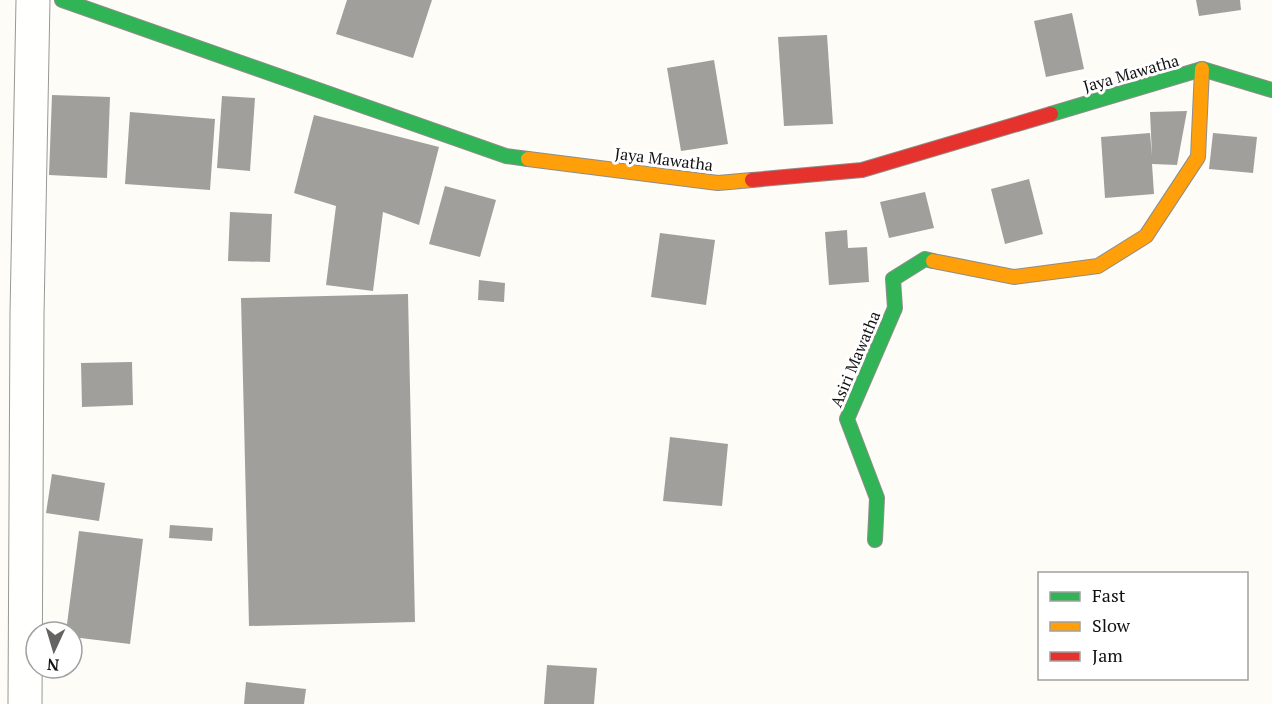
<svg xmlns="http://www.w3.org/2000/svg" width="1272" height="704" viewBox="0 0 1272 704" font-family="'PT Serif',serif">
<rect width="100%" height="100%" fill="#fdfcf7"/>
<path fill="#a19f9c" d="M347,0H432L413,58L336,34Z
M1196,0H1240L1241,10L1199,16Z
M1072,13L1084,69L1046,77L1034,21Z
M827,35L833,124L784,126L778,37Z
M714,60L728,144L681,151L667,68Z
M52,95L110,97L107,178L49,175Z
M222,96L255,98L250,171L217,168Z
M1187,111L1177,165L1152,164L1154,194L1105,198L1101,137L1150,133L1152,156L1150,112Z
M130,112L215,119L210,190L125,184Z
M314,115L439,147L419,225L383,212L373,291L326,285L336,206L294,193Z
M1213,133L1257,137L1253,173L1209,169Z
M1029,179L1043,234L1005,244L991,189Z
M445,186L496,200L480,257L429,244Z
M925,192L934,228L889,238L880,202Z
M230,212L272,214L270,262L228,261Z
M847,230L848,248L867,247L869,282L829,285L825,232Z
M660,233L715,240L706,305L651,297Z
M479,280L505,283L504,302L478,300Z
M408,294L415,622L249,626L241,298Z
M132,362L133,405L82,407L81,363Z
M670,437L728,444L722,506L663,501Z
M52,474L105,483L99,521L46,513Z
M170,525L213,528L212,541L169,538Z
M79,531L143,539L130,644L72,637V632H66Z
M547,665L597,668L594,704H544Z
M246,682L306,689L304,704H244Z"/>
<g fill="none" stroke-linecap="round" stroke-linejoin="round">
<g stroke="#979795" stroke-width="35">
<path id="street" d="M25,704L27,315L33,0"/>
</g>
<g stroke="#8e8d8b" stroke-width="16">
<path id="fast" d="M62,0L506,156L528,159
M1051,114L1202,69L1272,90
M875,540L877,498L847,419L895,308L893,279L925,259L933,261"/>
</g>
<g stroke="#8e8d8b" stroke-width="16">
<path id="slow" d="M528,159L718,183L752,180
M933,261L1014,277L1098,266L1146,236L1198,157L1202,69"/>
</g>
<g stroke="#8e8d8b" stroke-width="16">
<path id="jam" d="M752,180L862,170L1051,114"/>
</g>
<use href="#street" stroke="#fffffe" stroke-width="33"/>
<use href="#fast" stroke="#30b455" stroke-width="14"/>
<use href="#slow" stroke="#ff9f0a" stroke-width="14"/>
<use href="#jam" stroke="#e5322d" stroke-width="14"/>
</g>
<g text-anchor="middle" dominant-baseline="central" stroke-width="6" stroke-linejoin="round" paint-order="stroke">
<g font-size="16" fill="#111" stroke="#fff">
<text transform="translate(1131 73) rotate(-16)">Jaya Mawatha</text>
<text transform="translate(664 159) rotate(7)">Jaya Mawatha</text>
<text transform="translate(855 359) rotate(-67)">Asiri Mawatha</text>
</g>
</g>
<rect x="1038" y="572" width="210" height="108" fill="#ffffff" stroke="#a0a0a0" stroke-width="1.5"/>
<rect x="1050" y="592" width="30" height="9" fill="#30b455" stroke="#a0a0a0" stroke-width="1.5"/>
<text x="1092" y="602" font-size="18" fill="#111111">Fast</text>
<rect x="1050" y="622" width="30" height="9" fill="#ff9f0a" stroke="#a0a0a0" stroke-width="1.5"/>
<text x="1092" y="632" font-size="18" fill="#111111">Slow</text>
<rect x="1050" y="652" width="30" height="9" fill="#e5322d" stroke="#a0a0a0" stroke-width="1.5"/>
<text x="1092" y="662" font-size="18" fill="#111111">Jam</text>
<g transform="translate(54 650) rotate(184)"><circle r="28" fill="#ffffff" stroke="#a0a0a0" stroke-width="1.5"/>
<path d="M0-4.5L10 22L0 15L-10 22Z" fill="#646362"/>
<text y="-9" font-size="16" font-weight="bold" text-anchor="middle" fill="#111111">N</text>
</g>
</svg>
